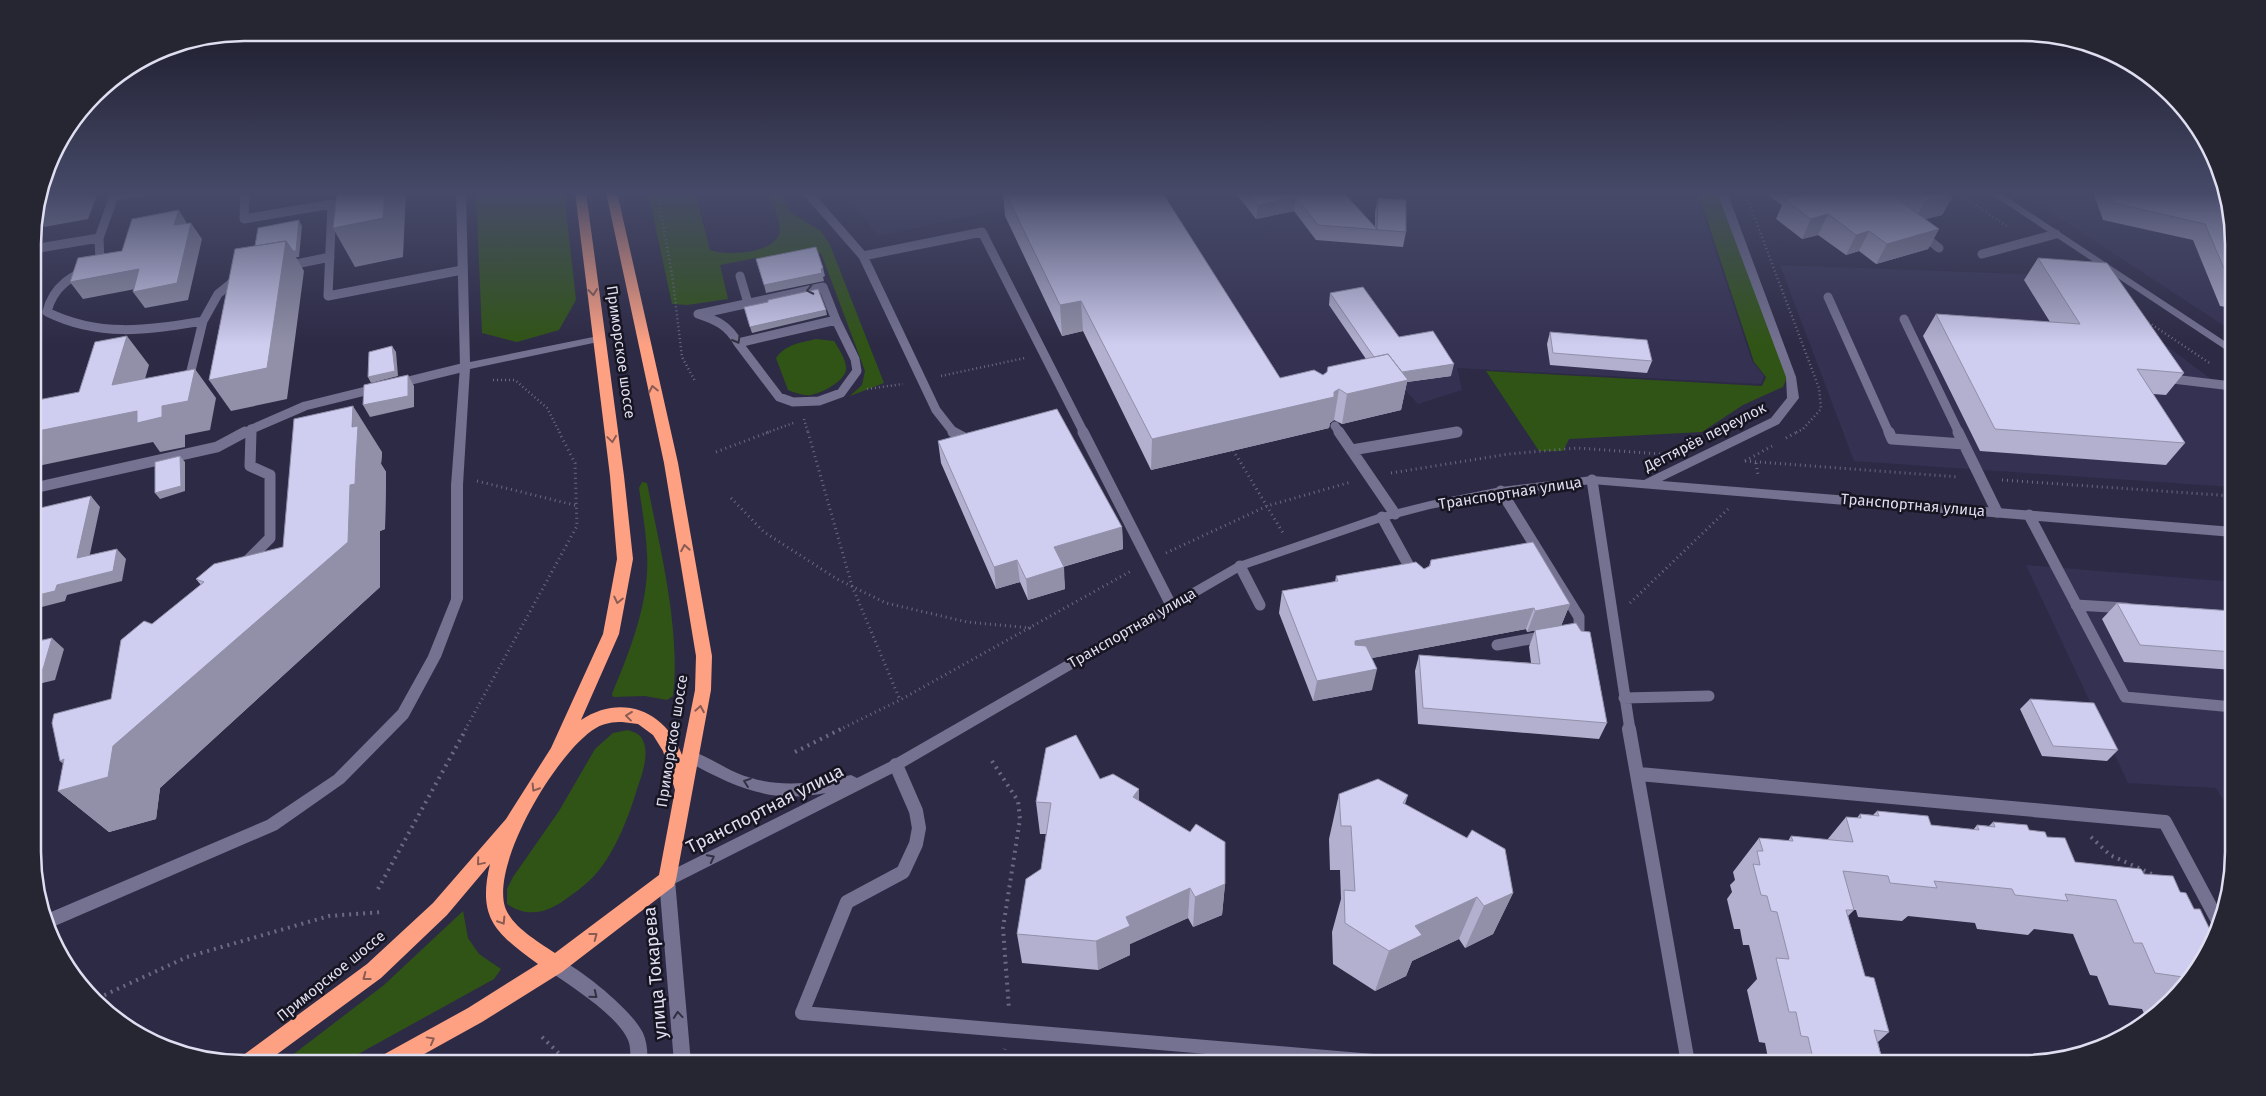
<svg xmlns="http://www.w3.org/2000/svg" width="2266" height="1096" viewBox="0 0 2266 1096" font-family="'Fira Sans',sans-serif">
<rect width="100%" height="100%" fill="#2d2a45"/>
<path fill="#353153" d="M840,192H1091L1043,200L878,236L858,210Z
M1157,192H1696L1752,361L1764,376L1761,384L1457,368L1462,390L1418,404L1397,381L1293,403Z
M2020,192H2225L2232,217V331Z
M1780,265L2074,276L2232,395V487L1854,461Z
M2026,565L2233,582V816L2216,788L2128,783Z"/>
<path fill="#305415" d="M476,192H564L576,300L559,330L517,342L482,333Z
M648,192H695L710,250C725,256 773,254 779,234C782,222 772,203 768,192H784L790,212L821,231L830,245L884,383L850,396L862,385L865,371L821,253L758,266L756,258L720,265L728,299L687,305L672,304Z
M1698,192H1720L1787,377L1783,387L1743,405L1702,432L1569,439L1563,451H1539L1486,371L1762,386L1766,377L1754,362Z
M816,339L834,341C839,349 847,361 846,370C844,382 821,393 811,395C803,396 796,393 788,390L776,358C786,344 800,343 816,339Z
M642,482L647,483C660,548 681,631 673,696L667,700L645,696L613,697L612,694C630,650 650,602 647,553C646,531 642,509 639,488Z
M628,730C633,732 638,733 641,737C651,751 642,775 637,789C629,817 612,860 590,880C583,887 574,893 566,899C547,913 528,918 507,904V889L513,877L559,811L595,749L613,733Z
M463,911L468,938L479,954L501,969L494,979L342,1063H282L384,985Z"/>
<g fill="none" stroke-linecap="round" stroke-linejoin="round">
<path stroke="#6c6a82" stroke-width="2.5" stroke-dasharray="1 3" stroke-linecap="butt" d="M657,192L672,274L682,357L695,381
M1745,192L1819,388L1821,409L1803,429L1795,433
M1956,192L2008,227
M2145,320L2211,364
M941,376L1025,358
M493,380H515L547,408L560,433
M867,389L903,384
M804,419L808,433
M766,433L796,422"/>
<path stroke="#6c6a82" stroke-width="3" stroke-dasharray="1 4" stroke-linecap="butt" d="M808,432L852,586L900,700
M1786,438L1797,432
M1233,450L1283,533
M716,452L769,432
M1745,461L1959,477
M1745,461L1772,446
M1756,463L1758,475
M1391,473L1509,454L1577,448L1661,454
M2002,480L2233,496
M477,481L578,506
M731,498L764,532L837,579L886,603L967,622L1031,628
M1166,553L1267,506L1351,482
M1630,603L1728,509
M465,730L577,526L575,463L559,432
M839,730L900,700L1131,571"/>
<path stroke="#6c6a82" stroke-width="4" stroke-dasharray="2 5" stroke-linecap="butt" d="M795,752L841,729
M992,761L1018,801L1020,819L1003,928L1009,1009
M2091,837L2110,855L2154,875
M378,889L466,729
M98,998L187,957L329,916L382,912
M542,1037L569,1063
M1001,1063L1005,1049"/>
<path stroke="#747191" stroke-width="9" d="M245,192L244,219L332,204L328,296L462,270
M807,192L863,256L936,410L954,433
M1921,234L1939,248
M99,238L100,262C76,274 53,284 47,312C100,338 147,330 203,321L218,294L239,277
M33,249L99,238L114,196L140,192
M1982,254L2056,234
M863,256L982,232L1084,433
M286,266L330,257
M740,276L748,303
M1828,297L1889,433
M698,314C716,320 728,325 738,343
M699,314L823,287L836,320
M1904,319L1959,433
M836,320L855,359L857,371L841,393L819,401L793,402L779,397L738,343Z
M2164,378L2232,386
M188,383L203,321
M396,384L465,367
M1335,426L1340,433
M243,433L305,406L378,388
M251,433V429
M1450,433L1457,432"/>
<path stroke="#747191" stroke-width="11" d="M953,432L970,441
M1083,432L1171,605
M1339,432L1395,514
M1889,432L1892,439L1964,444
M1958,432L1997,512
M1352,450L1457,432
M1592,480L1630,730
M34,488L217,447L245,432
M1501,491L1579,617V630L1567,632
M2029,515L2125,697L2233,707
M1382,517L1415,577
M243,565L270,538V475L250,466L251,432
M1240,566L1260,605
M2076,605L2126,608
M1497,645L1546,636
M1624,698L1709,696"/>
<path stroke="#747191" stroke-width="14" d="M1629,729L1688,1063
M896,765L916,811L919,828L916,844L903,872L847,902L802,1013L1397,1063
M1639,774L2165,822L2218,921"/>
<path fill="#747191" fill-rule="evenodd" d="M456,192H466L470,362L598,336L603,339L598,342L470,369L463,485V599L441,657L408,718L344,783L277,830L48,929L44,915L267,820L334,775L398,710L428,656L451,599V485L460,367Z
M616,192H627L616,200H610V196Z
M1717,192H1727L1796,377L1799,398L1779,424L1662,481L2233,527V537L1592,484L1501,495L1430,509L1384,521L1244,569L901,769L672,885L667,887L662,885L659,880L662,875L826,793C768,804 736,787 686,761L684,757L686,753L691,751C707,756 721,766 737,773C775,789 812,784 851,775L857,778L891,761L1236,563L1378,514L1430,501L1501,487L1592,476L1644,480L1771,418L1787,398L1786,377Z
M1988,192H1999L2232,346V354Z"/>
<path fill="#747191" fill-rule="evenodd" d="M667,873L672,875L675,880L691,1063H674L659,880L662,875Z
M555,957C579,967 632,1010 643,1033C647,1042 648,1053 647,1063H631C630,1056 631,1047 628,1040C617,1015 572,987 549,971L547,965L549,959Z"/>
<path fill="#fea183" fill-rule="evenodd" d="M575,192H586L624,476L633,559L619,634L581,720C622,693 666,711 682,755L695,690L696,656L664,463L606,192H617L678,463L712,656L711,690L676,880L674,886L562,972L482,1022L408,1063H378L381,1056L468,1008L538,964C496,933 477,919 490,864L447,915L381,978L265,1063L239,1062L242,1056L367,964L433,903L506,819L551,748L603,634L617,559L610,476ZM622,722L638,724L653,735L663,751L675,790L659,875L555,953C539,942 512,927 505,907C491,862 558,750 596,728C604,723 613,722 622,722Z"/>
</g>
<path fill="#b2b0ce" d="M1003,192H1162L1280,378L1323,375L1327,372L1366,359L1329,305L1330,293L1399,337L1451,376L1407,382L1401,410L1342,424L1334,420L1330,423L1329,428L1151,470L1083,331L1062,336L1005,216Z
M1235,192H1343L1375,227V212L1378,198L1406,232L1403,247L1316,240L1294,211L1256,219Z
M1770,192H1949L1953,195L1942,215L1925,219L1939,229L1928,249L1876,264L1859,251L1846,255L1818,235L1802,239L1776,219L1782,205L1769,196Z
M2093,192H2225L2232,217V308L2220,306L2193,240L2103,220Z
M2038,258L2184,373L2166,395L2153,394L2185,443L2166,465L1980,451L1923,336L1936,314L2050,322L2024,280Z
M1550,332L1652,361L1647,373L1550,365L1547,344Z
M938,441L1122,527L1123,549L1063,567L1065,589L1028,600L1020,582L996,589L941,463Z
M382,452L381,464L386,472L385,529L380,531V587L160,788L156,819L109,832L58,791L64,764L60,761L111,699L152,624L201,585L196,579L283,547Z
M1431,560L1570,604L1561,626L1607,723L1599,739L1418,724L1415,671L1419,655L1531,663L1529,647L1535,630L1527,632L1526,629L1372,658V690L1313,701L1279,613L1282,591L1335,582L1336,576L1424,569L1429,566Z
M2117,603L2233,611V670L2124,662L2102,619Z
M2030,699L2118,750L2107,761L2042,756L2020,709Z
M1100,779L1139,789V801L1225,884L1222,915L1193,927L1188,918L1130,944V955L1098,970L1022,963L1017,934L1041,869L1046,834H1040L1036,802Z
M1339,794L1408,795L1405,804L1513,893L1493,934L1465,948L1459,939L1412,961L1406,976L1375,991L1333,964L1332,932L1341,899L1340,870H1330L1329,839Z
M1877,811L1931,825L1973,830L1977,825L1989,826L1993,822L2029,830L2047,837L2075,862L2144,874L2180,892L2212,945L2181,992L2148,1020H2147L2142,1009L2109,1005L2097,976L2090,975L2073,934L2034,929L2028,935L1977,929L1975,923L1908,916L1902,921L1858,917L1856,910H1854L1848,916L1865,976L1889,1032L1878,1042L1883,1063H1769L1765,1043L1759,1042L1747,990L1757,979L1749,945H1743L1740,929H1734L1727,899L1732,892L1730,885L1735,880L1733,872L1759,838L1788,841L1791,836L1827,840L1846,817L1857,818L1860,814L1873,815Z"/>
<path fill="#9190a8" d="M52,192H98L88,219L44,227L42,224L34,225L43,193Z
M385,192H406L403,257L355,267L333,228Z
M1953,195L1942,215L1914,222L1925,201Z
M1296,197L1294,211L1256,219L1258,205Z
M179,210L189,227L174,225Z
M1828,214L1818,235L1802,239L1811,219Z
M299,220L302,226L299,257H296L304,271L287,399L231,411L209,380Z
M191,223L202,239L188,300L145,308L133,292Z
M1939,229L1928,249L1876,264L1887,244Z
M1869,231L1859,251L1846,255L1856,235Z
M823,268L825,276L823,277L824,281L766,293L764,285Z
M139,269L151,286L83,299L70,282Z
M1081,301L1083,331L1062,336L1060,305Z
M826,310L827,315L752,333L750,327Z
M127,336L149,365L136,411L162,406L195,369L216,398L210,430L185,435V447L160,452L153,442L33,467V432L112,385Z
M392,346L396,352L398,376L371,383L368,377Z
M1454,364L1451,376L1407,382L1401,410L1342,424L1347,394L1386,375Z
M408,375L414,386V407L370,417L363,405Z
M1339,389L1334,420L1330,423L1329,428L1151,470L1152,439L1334,392Z
M353,406L382,452L381,464L386,472L385,529L380,531V587L160,788L156,819L109,832L58,791L86,783L60,761L113,746L350,485Z
M180,456L185,462V491L160,499L155,493Z
M91,496L100,507L87,568L77,558Z
M1122,527L1123,549L1055,569L1054,547Z
M117,549L126,559L122,581L67,595L65,601L34,609V596L57,585Z
M1017,560L1020,582L996,589L994,567Z
M1064,567L1065,589L1028,600L1026,579Z
M1570,604L1561,626L1527,632L1535,611Z
M1534,608L1526,629L1351,662L1355,641Z
M52,638L64,649L55,680L34,685V671Z
M1377,669L1372,690L1313,701L1317,681Z
M34,722L39,727L34,743Z
M1139,789V822L1133,797Z
M1225,884L1222,915L1193,927L1195,897Z
M1190,888L1188,918L1130,944V955L1098,970L1096,941L1126,917Z
M1513,893L1493,934L1465,948L1484,906Z
M1477,897L1459,939L1412,961L1406,976L1375,991L1389,951L1415,926Z"/>
<path fill="#cfcdf0" stroke="#9190a8" d="M337,192H385L383,218L333,228Z
M1005,192H1162L1280,378L1314,370L1323,375L1327,372L1328,367L1388,354L1408,380L1347,394L1339,389L1334,392V397L1152,439L1081,301L1060,305Z
M1247,192H1343L1377,229L1378,198L1406,200V232L1318,225L1296,197L1258,205Z
M1800,192H1888L1939,229L1887,244L1869,231L1856,235L1828,214L1811,219L1784,199L1803,194Z
M1911,192H1949L1953,195L1925,201Z
M2109,192H2225L2232,217V287L2205,224L2114,203Z
M179,210L174,225L191,223L177,283L133,292L139,269L70,282L78,258L122,251L132,219Z
M299,220L296,251H293L286,241L255,246L258,228Z
M286,241L267,368L209,380L235,249Z
M816,247L823,268L821,269L822,273L764,285L756,259Z
M2038,258L2107,263L2184,373L2137,369L2185,443L1995,429L1936,314L2080,324Z
M1363,287L1399,337L1433,331L1454,364L1402,372L1388,354L1374,357L1330,293Z
M818,289L826,310L750,327L744,307L768,302V300Z
M1550,332L1647,340L1652,361L1553,353Z
M127,336L112,385L195,369L188,401L162,406V417L137,423V411L33,432V401L79,392L95,342Z
M392,346L395,371L368,377L369,352Z
M408,375V396L363,405L364,385Z
M353,406L352,427L358,426L356,460L355,484L350,485L348,542L113,746L108,777L58,791L64,759L60,761L52,723L54,714L111,699L121,640L144,621L152,624L204,582L196,579L214,564L283,547L294,419Z
M1057,409L1122,527L1054,547L1064,567L1026,579L1017,560L994,567L938,441Z
M180,456L181,486L155,493V462Z
M91,496L77,558L117,549L113,571L57,585L55,591L34,596V518L36,509Z
M1533,542L1570,604L1535,611L1534,608L1355,641V645L1366,646L1377,669L1317,681L1282,591L1338,581L1336,576L1416,562L1424,569L1430,566L1431,560Z
M2117,603L2233,611V652L2140,645Z
M1576,623L1581,631L1590,632L1607,723L1423,708L1419,655L1540,664L1535,630Z
M52,638L43,669L34,671V642Z
M2030,699L2094,703L2118,750L2053,746Z
M1076,735L1100,779L1113,774L1139,789L1133,797L1190,832L1196,824L1225,842V884L1195,897L1190,888L1126,917L1130,926L1096,941L1017,934L1026,879L1041,869L1051,803L1036,802L1046,748Z
M1378,779L1408,795L1403,803L1467,838L1472,830L1505,849L1513,893L1484,906L1477,897L1415,926L1422,935L1389,951L1345,923L1344,890L1355,891L1351,826H1341L1339,794Z
M1877,811L1928,816L1931,825L1979,830L1977,825L1995,827L1993,822L2027,825L2029,830L2045,832L2047,837L2065,838L2075,862L2141,869L2144,874L2173,876L2180,892L2186,893L2194,909H2200L2214,938L2212,945L2190,978L2155,973L2142,943H2134L2116,900L2065,894L2068,901L2015,895L2012,889L1934,881L1937,888L1890,883L1888,876L1843,871L1854,910H1846L1865,976L1874,978L1889,1032L1874,1030L1883,1063H1814L1808,1037L1801,1036L1796,1012H1789L1776,958L1789,959L1777,912L1771,911L1767,896L1761,895L1753,864L1760,865L1757,851H1763L1759,838L1793,841L1791,836L1853,842L1846,817L1861,818L1860,814L1879,816Z"/>
<defs><path id="oneway-chevron" d="M-2-3.5L2.5 0L-2 3.5" fill="none" stroke-width="1.6" stroke-linecap="round" stroke-linejoin="round" transform="scale(1.25)"/></defs>
<g stroke="#323143">
<use href="#oneway-chevron" transform="translate(810 290) rotate(168)"/>
<use href="#oneway-chevron" transform="translate(737 340) rotate(60)"/>
<use href="#oneway-chevron" transform="translate(747 782) rotate(-161)"/>
<use href="#oneway-chevron" transform="translate(711 858) rotate(-27)"/>
<use href="#oneway-chevron" transform="translate(594 995) rotate(39)"/>
<use href="#oneway-chevron" transform="translate(678 1015) rotate(-95)"/>
</g>
<g stroke="#8a5b52">
<use href="#oneway-chevron" transform="translate(593 292) rotate(83)"/>
<use href="#oneway-chevron" transform="translate(653 389) rotate(-102)"/>
<use href="#oneway-chevron" transform="translate(612 439) rotate(82)"/>
<use href="#oneway-chevron" transform="translate(685 548) rotate(-100)"/>
<use href="#oneway-chevron" transform="translate(618 600) rotate(102)"/>
<use href="#oneway-chevron" transform="translate(700 709) rotate(-80)"/>
<use href="#oneway-chevron" transform="translate(629 716) rotate(-173)"/>
<use href="#oneway-chevron" transform="translate(535 788) rotate(122)"/>
<use href="#oneway-chevron" transform="translate(480 862) rotate(130)"/>
<use href="#oneway-chevron" transform="translate(502 921) rotate(58)"/>
<use href="#oneway-chevron" transform="translate(594 936) rotate(-37)"/>
<use href="#oneway-chevron" transform="translate(366 977) rotate(143)"/>
<use href="#oneway-chevron" transform="translate(431 1040) rotate(-29)"/>
</g>
<linearGradient id="sky" x2="0" y2="1"><stop stop-color="#191726"/><stop offset="0.56" stop-color="#464a68"/><stop offset="1" stop-color="#464a68" stop-opacity="0"/></linearGradient>
<rect width="2266" height="345" fill="url(#sky)"/>
<g text-anchor="middle" dominant-baseline="central" stroke-width="5" stroke-linejoin="round" paint-order="stroke">
<g font-size="15" fill="#dfdef1" stroke="#161521">
<text transform="translate(621 352) rotate(82)">Приморское шоссе</text>
<text transform="translate(1705 437) rotate(-27)">Дегтярёв переулок</text>
<text transform="translate(1510 493) rotate(-9)">Транспортная улица</text>
<text transform="translate(1913 505) rotate(5)">Транспортная улица</text>
<text transform="translate(1132 628) rotate(-30)">Транспортная улица</text>
<text transform="translate(672 741) rotate(-81)">Приморское шоссе</text>
<text transform="translate(331 976) rotate(-39)">Приморское шоссе</text>
</g>
<g font-size="18" fill="#dfdef1" stroke="#161521">
<text transform="translate(765 809) rotate(-27)">Транспортная улица</text>
<text transform="translate(655 973) rotate(-95)">улица Токарева</text>
</g>
</g>
<path d="M0 0H2266V1096H0ZM244 41H2022A203 203 0 0 1 2225 244V852A203 203 0 0 1 2022 1055H244A203 203 0 0 1 41 852V244A203 203 0 0 1 244 41Z" fill="#262532" fill-rule="evenodd"/>
<path fill="none" stroke="#dfdef1" stroke-width="2.5" d="M244 41H2022A203 203 0 0 1 2225 244V852A203 203 0 0 1 2022 1055H244A203 203 0 0 1 41 852V244A203 203 0 0 1 244 41Z"/>
</svg>
